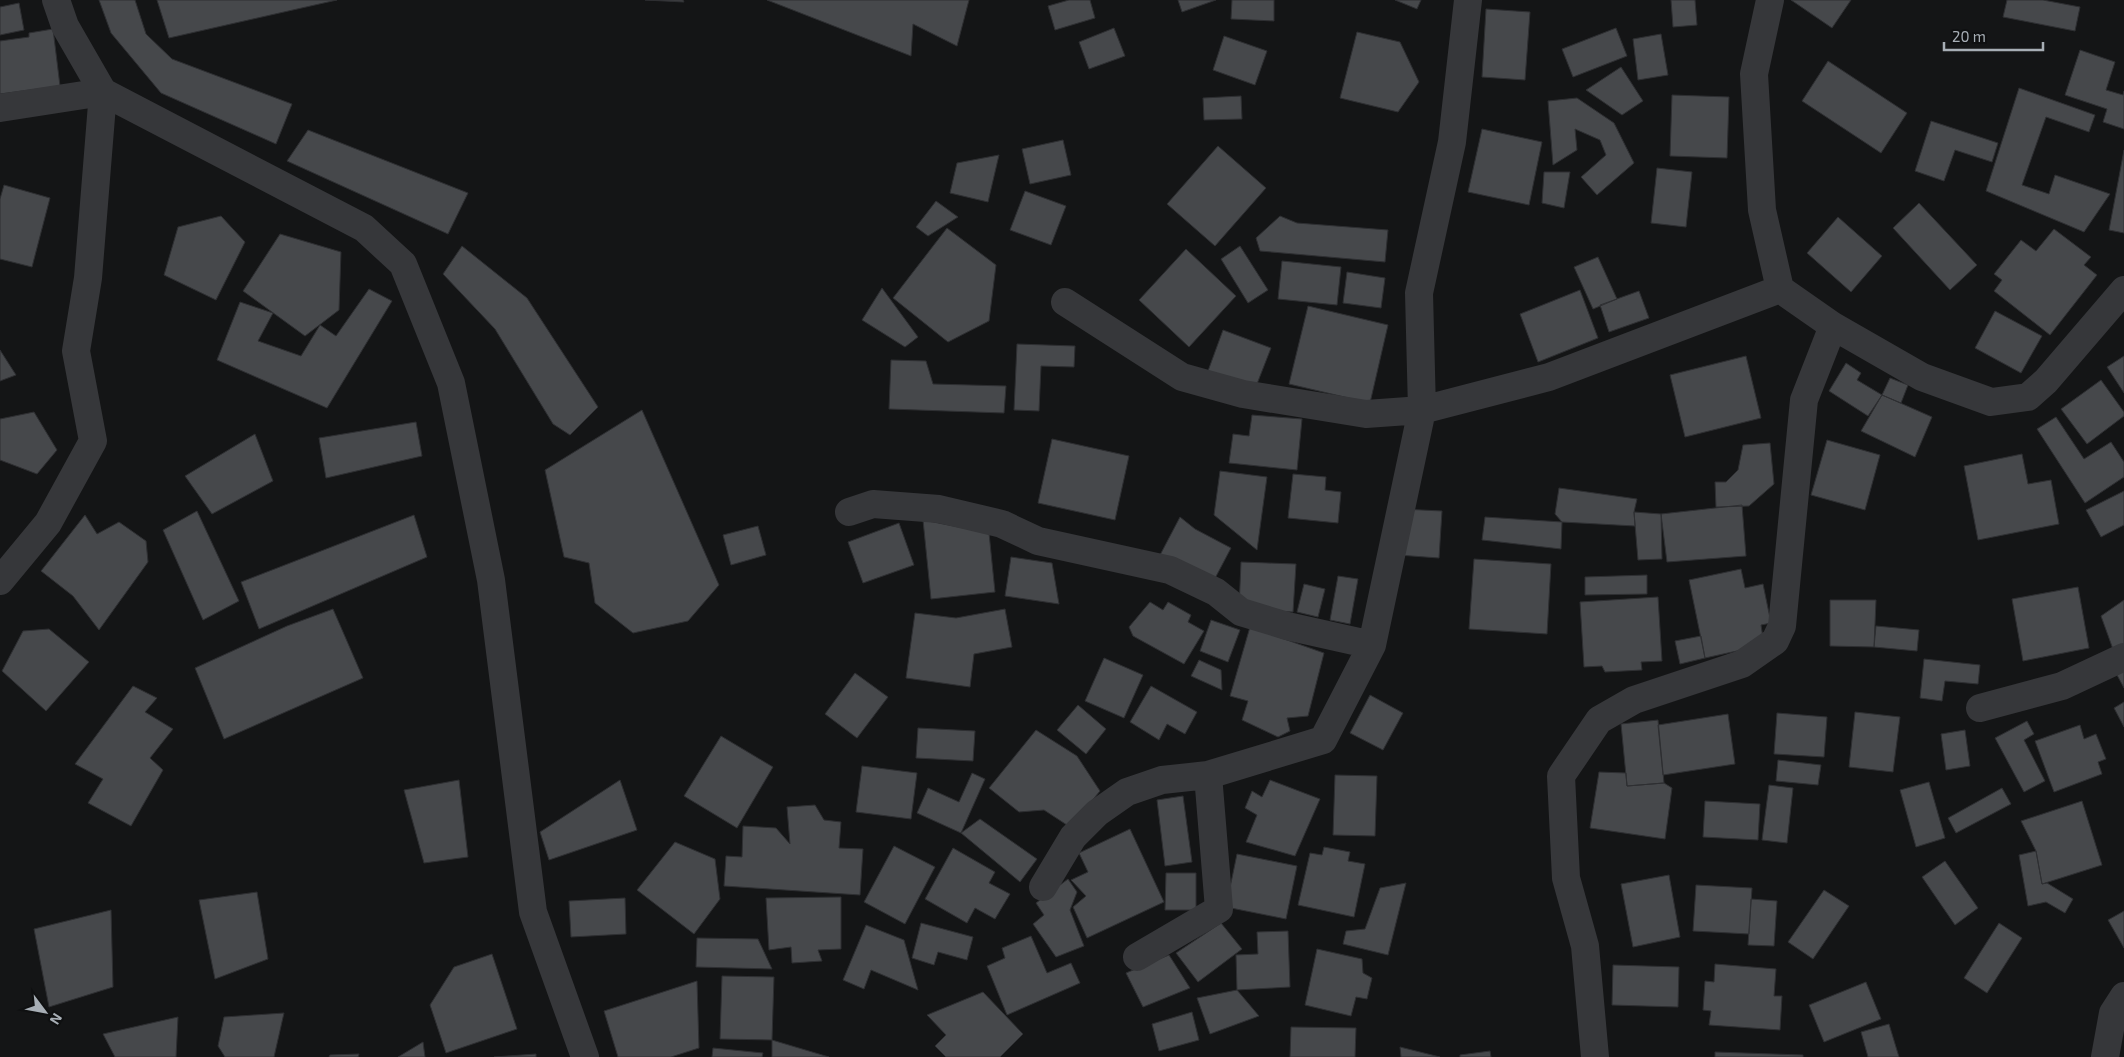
<svg xmlns="http://www.w3.org/2000/svg" width="2124" height="1057" viewBox="0 0 2124 1057" font-family="'Exo 2',sans-serif">
<rect width="100%" height="100%" fill="#141516"/>
<path fill="#46484b" stroke="#2e2f32" d="M99,0H135L146,34L172,59L292,104L276,144L161,93L111,33Z
M157,0H337L169,38Z
M645,0H683L684,2Z
M767,0H969L957,46L913,24L911,56Z
M1069,0H1090L1095,18L1055,30L1048,6Z
M1178,0H1216L1182,12Z
M1232,0H1274V21L1231,19Z
M1395,0H1421L1417,9Z
M1671,0H1695L1697,25L1673,27Z
M1791,0H1851L1832,28Z
M2007,0H2043L2080,7L2075,31L2003,17Z
M19,3L24,30L0,35V7Z
M1486,9L1530,12L1525,80L1482,77Z
M1114,28L1125,56L1089,69L1079,42Z
M1616,28L1627,56L1573,77L1562,49Z
M53,29L60,86L0,94V41L29,37V33Z
M1357,32L1400,42L1419,82L1398,112L1340,98Z
M1661,34L1668,75L1638,80L1633,39Z
M1224,36L1267,51L1255,85L1213,70Z
M2080,50L2115,62L2106,90L2123,95L2124,91V129L2103,122L2107,109L2065,95Z
M1828,61L1907,113L1881,153L1802,101Z
M1621,67L1643,101L1622,115L1586,90Z
M2019,88L2095,115L2089,132L2046,117L2022,185L2049,194L2055,175L2110,194L2084,232L1986,191Z
M1672,95L1729,97L1727,158L1670,156Z
M1241,96L1242,119L1204,120L1203,98Z
M1577,98L1614,123L1634,163L1597,195L1581,177L1606,155L1600,140L1575,129L1577,150L1553,165L1548,101Z
M1931,121L1998,143L1992,162L1955,150L1944,181L1915,171Z
M1482,129L1542,142L1529,205L1468,192Z
M308,130L468,193L448,234L287,161Z
M1063,140L1071,175L1030,184L1022,149Z
M1218,146L1266,188L1215,246L1167,204Z
M2124,150V233L2109,230Z
M999,155L988,202L950,193L957,163Z
M1657,168L1692,172L1686,227L1651,223Z
M1544,172H1570L1564,208L1542,203Z
M4,185L50,198L32,267L0,259V199Z
M1025,191L1066,206L1051,245L1010,230Z
M936,201L958,217L928,236L916,227Z
M1919,203L1977,265L1950,290L1893,228Z
M221,216L245,242L216,300L164,275L178,227Z
M1280,216L1297,223L1388,230L1385,262L1260,251L1256,238Z
M1838,217L1882,256L1851,292L1807,253Z
M947,228L996,265L989,321L948,342L893,298Z
M2054,229L2091,257L2084,265L2097,275L2050,335L1994,291L2002,280L1994,274L2021,240L2036,251Z
M280,234L341,252L339,310L305,336L243,291Z
M462,246L527,298L598,407L570,435L553,424L495,329L443,274Z
M1240,246L1268,290L1248,303L1221,259Z
M1186,249L1236,296L1189,347L1139,300Z
M1598,257L1617,299L1593,309L1574,267Z
M1282,261L1341,267L1337,305L1278,299Z
M1347,272L1385,278L1381,308L1343,303Z
M882,288L918,337L905,347L862,320Z
M369,289L392,301L327,408L217,360L240,302L273,313L258,341L301,356L320,325L336,336Z
M1580,290L1598,338L1538,362L1520,314Z
M1639,291L1649,318L1609,332L1600,305Z
M1308,306L1388,325L1370,403L1289,384Z
M1995,311L2042,336L2021,373L1975,348Z
M1223,330L1271,348L1255,389L1208,371Z
M1017,344L1075,346L1074,367L1041,366L1039,411L1014,410Z
M0,350L16,375L0,381Z
M1746,356L1761,418L1685,437L1670,375Z
M2124,356V393L2107,367Z
M891,360L926,361L933,384L1006,386L1004,413L889,409Z
M1846,363L1861,373L1857,380L1882,395L1868,416L1829,391Z
M1890,378L1908,385L1901,403L1882,395Z
M2101,380L2124,412V416L2087,444L2061,409Z
M1882,395L1932,417L1915,457L1861,431Z
M642,410L719,585L688,621L633,633L595,603L589,563L564,557L545,470Z
M34,412L57,450L37,474L0,460V419Z
M1252,415L1302,419L1297,470L1229,463L1233,434L1249,436Z
M2056,417L2084,459L2111,442L2124,462V477L2085,503L2037,429Z
M416,422L422,456L326,478L319,438Z
M255,434L273,481L212,514L185,476Z
M1052,439L1129,456L1115,520L1038,503Z
M1827,440L1880,455L1865,510L1811,495Z
M1770,443L1774,484L1749,506L1716,507L1715,482H1726L1738,470L1743,445Z
M2022,454L2028,484L2051,480L2059,524L1978,540L1964,466Z
M1220,471L1267,477L1257,550L1214,515Z
M1293,474L1326,477L1325,490L1341,492L1338,523L1288,518Z
M1559,488L1637,499L1634,512L1635,526L1562,522L1555,514Z
M2124,491V525L2101,537L2086,510Z
M1742,505L1746,556L1667,562L1661,514Z
M1401,509L1442,511L1439,558L1398,555Z
M197,511L239,601L203,620L163,530Z
M1634,512L1661,514L1662,559L1638,560Z
M85,515L97,534L119,522L146,541L148,562L99,630L73,596L41,571Z
M414,515L427,557L259,629L241,582Z
M1180,517L1195,529L1231,548L1212,584L1159,557Z
M1485,517L1562,522L1561,549L1482,540Z
M923,520L989,533L995,592L931,599Z
M899,523L914,565L863,583L848,542Z
M758,526L766,555L731,565L723,535Z
M1011,557L1052,563L1059,604L1005,596Z
M1474,559L1551,564L1547,634L1469,629Z
M1241,562L1296,564L1293,612L1239,609Z
M1741,569L1745,588L1763,584L1771,623L1761,625L1764,645L1705,658L1689,580Z
M1647,575V594L1585,595V577Z
M1338,576L1358,579L1350,624L1330,620Z
M1304,584L1325,589L1318,617L1297,612Z
M2078,587L2089,648L2023,661L2012,599Z
M1658,597L1662,661L1641,662L1642,670L1605,672L1602,666L1584,667L1580,602Z
M1830,600H1876L1874,647L1830,646Z
M2124,600V645L2114,652L2101,616Z
M1150,602L1163,610L1168,602L1191,615L1188,622L1204,631L1184,664L1133,636L1129,627Z
M333,609L363,678L224,739L195,668L287,626Z
M1005,609L1012,647L974,654L970,687L906,678L915,613L956,618Z
M1211,620L1240,630L1228,662L1200,651Z
M1876,626L1919,630L1917,651L1874,647Z
M1250,627L1324,653L1308,716L1287,718L1290,731L1278,737L1242,720L1248,701L1230,696Z
M49,629L89,662L46,711L2,671L23,631Z
M1701,636L1705,658L1680,664L1675,641Z
M1104,658L1143,675L1124,718L1085,701Z
M1924,659L1980,665L1978,684L1945,681L1942,701L1920,698Z
M1199,660L1221,670L1222,690L1191,676Z
M2124,670V688L2117,675Z
M855,673L888,697L857,738L825,714Z
M133,686L157,698L145,712L173,729L150,758L163,770L131,826L88,803L103,779L75,764Z
M1151,686L1197,712L1185,734L1167,724L1159,740L1130,722Z
M1370,695L1403,713L1383,750L1350,733Z
M2124,702V727L2114,708Z
M1078,705L1106,729L1086,754L1057,730Z
M1855,712L1900,717L1893,772L1849,767Z
M1777,713L1827,717L1824,757L1774,754Z
M1728,714L1735,764L1663,775L1658,725Z
M1658,720L1664,783L1627,786L1621,724Z
M2027,721L2034,734L2024,740L2045,781L2024,792L1995,738Z
M2080,725L2084,739L2096,734L2106,759L2098,762L2102,774L2054,792L2035,741Z
M918,728L975,731L973,761L916,758Z
M1036,730L1077,756L1100,791L1070,827L1044,810L1019,812L989,788Z
M1965,730L1970,766L1946,770L1941,734Z
M721,736L773,767L737,828L684,796Z
M1778,760L1821,765L1818,785L1776,781Z
M862,766L917,773L911,819L856,812Z
M1599,772L1626,773L1627,786L1664,783L1672,788L1665,839L1590,828Z
M972,773L985,779L961,833L917,813L928,788L959,802Z
M1335,775L1377,776L1375,836L1333,835Z
M459,780L468,857L424,863L404,790Z
M620,780L637,830L549,860L540,832Z
M1270,780L1320,799L1295,856L1246,842L1257,815L1245,808L1252,791L1262,797Z
M1929,782L1945,838L1916,847L1900,790Z
M1769,785L1793,788L1787,843L1762,840Z
M2002,788L2011,804L1956,833L1948,818Z
M1183,796L1192,862L1165,866L1157,800Z
M1705,801L1760,804L1758,840L1703,837Z
M2082,801L2102,865L2042,884L2036,851L2021,821Z
M815,805L824,820L841,822L839,848L863,849L860,895L724,886L726,856L742,857L743,826L776,828L790,844L787,807Z
M980,819L1037,859L1020,882L961,833Z
M1130,829L1164,902L1087,938L1073,907L1086,896L1071,880L1088,872L1079,853Z
M675,842L715,859L720,899L694,934L637,890Z
M894,846L935,867L905,924L864,902Z
M1324,847L1350,852L1348,861L1365,864L1354,917L1298,905L1310,853L1322,855Z
M953,848L995,872L989,883L1010,894L995,919L975,908L967,923L925,899Z
M2036,851L2042,884L2047,883L2073,899L2065,913L2046,902L2028,906L2019,855Z
M1237,854L1297,866L1286,919L1226,907Z
M1945,861L1978,908L1955,925L1922,877Z
M1166,873H1196V910H1165Z
M1669,875L1680,937L1633,947L1621,884Z
M1068,879L1077,892L1070,910L1084,946L1056,957L1033,924L1044,915L1036,903Z
M1406,883L1388,955L1343,944L1346,931L1365,929L1380,888Z
M1696,885L1752,888L1749,934L1693,931Z
M1824,890L1849,906L1813,959L1788,942Z
M257,892L268,959L215,979L199,900Z
M841,897V949L818,950L822,961L792,963L791,947L769,950L766,898Z
M625,898L626,934L571,937L569,901Z
M1751,899L1777,901L1774,946L1748,945Z
M111,910L113,987L49,1007L34,929Z
M2124,911V948L2108,920Z
M921,923L973,937L967,960L938,952L934,965L912,958Z
M1221,923L1242,949L1198,982L1176,953Z
M1999,923L2022,938L1987,993L1964,978Z
M866,925L904,940L918,990L871,970L864,989L843,980Z
M1288,931L1290,987L1237,990L1236,955L1258,954L1257,932Z
M1031,936L1047,973L1071,963L1080,983L1007,1015L987,966L1005,958L1002,948Z
M697,938L758,939L772,969L696,967Z
M1317,949L1362,959L1363,973L1372,978L1367,999L1356,997L1351,1016L1305,1005Z
M492,954L517,1029L446,1053L430,1005L454,967Z
M1169,955L1190,988L1143,1007L1126,973Z
M1715,964L1776,969L1774,996H1782L1780,1030L1709,1025L1711,1011L1703,1010L1705,981L1714,982Z
M1613,965L1679,967L1678,1007L1612,1005Z
M722,976L774,977L772,1040L720,1039Z
M697,981L699,1048L671,1057H618L604,1011Z
M1866,982L1881,1019L1824,1042L1809,1005Z
M1237,990L1259,1016L1210,1034L1197,998Z
M983,992L1023,1034L1000,1057H946L935,1046L946,1035L927,1015Z
M1192,1012L1199,1040L1159,1051L1152,1024Z
M284,1013L274,1057H225L218,1046L224,1017Z
M178,1017L176,1057H115L103,1034Z
M1889,1024L1899,1057H1868L1861,1032Z
M1291,1027L1356,1028L1355,1057H1290Z
M772,1040L829,1057H772Z
M423,1042L425,1057H398Z
M1400,1047L1440,1057H1401Z
M713,1048L763,1053L762,1057H712Z
M1490,1051L1491,1057H1460V1055Z
M1715,1052L1803,1055V1057H1715Z
M359,1054L358,1057H329L330,1055Z
M536,1054V1057H494Z"/>
<g fill="none" stroke-linecap="round" stroke-linejoin="round">
<path stroke="#36373a" stroke-width="28" d="M56,0L65,26L103,92L364,228L403,264L451,383L491,580L533,912L585,1057
M1770,0L1754,74L1762,210L1780,289L1833,326L1922,377L1991,402L2028,397L2046,381L2124,290
M0,108L103,92L88,278L76,351L93,441L48,523L0,581
M1065,302L1182,377L1243,394L1366,414L1422,410L1549,377L1780,289
M849,512L873,504L939,509L1002,524L1038,541L1170,570L1216,592L1241,612L1287,626L1372,645
M1980,708L2062,686L2124,657
M1043,887L1073,837L1097,813L1127,792L1162,780L1208,775
M1137,957L1219,909L1208,775L1323,740L1372,645L1422,410L1419,293L1452,142L1468,0
M1595,1057L1585,946L1566,878L1561,776L1599,720L1634,700L1742,664L1775,641L1782,626L1804,400L1833,326
M2105,1057L2113,1013L2124,996"/>
</g>
<g transform="translate(45 1012) rotate(122)" stroke="#0f1011" stroke-width="4" paint-order="stroke">
<path d="M0-4L9 19L0 12L-9 19Z" fill="#a7aeb5"/>
<text y="-8" font-size="14" font-weight="bold" text-anchor="middle" fill="#a7aeb5">N</text>
</g>
<path d="M1944 42v8h99v-8" fill="none" stroke="#a7aeb5" stroke-width="2.5"/>
<text x="1952" y="42" font-size="15" fill="#a7aeb5" stroke="#0f1011" stroke-width="4" paint-order="stroke">20 m</text>
</svg>
